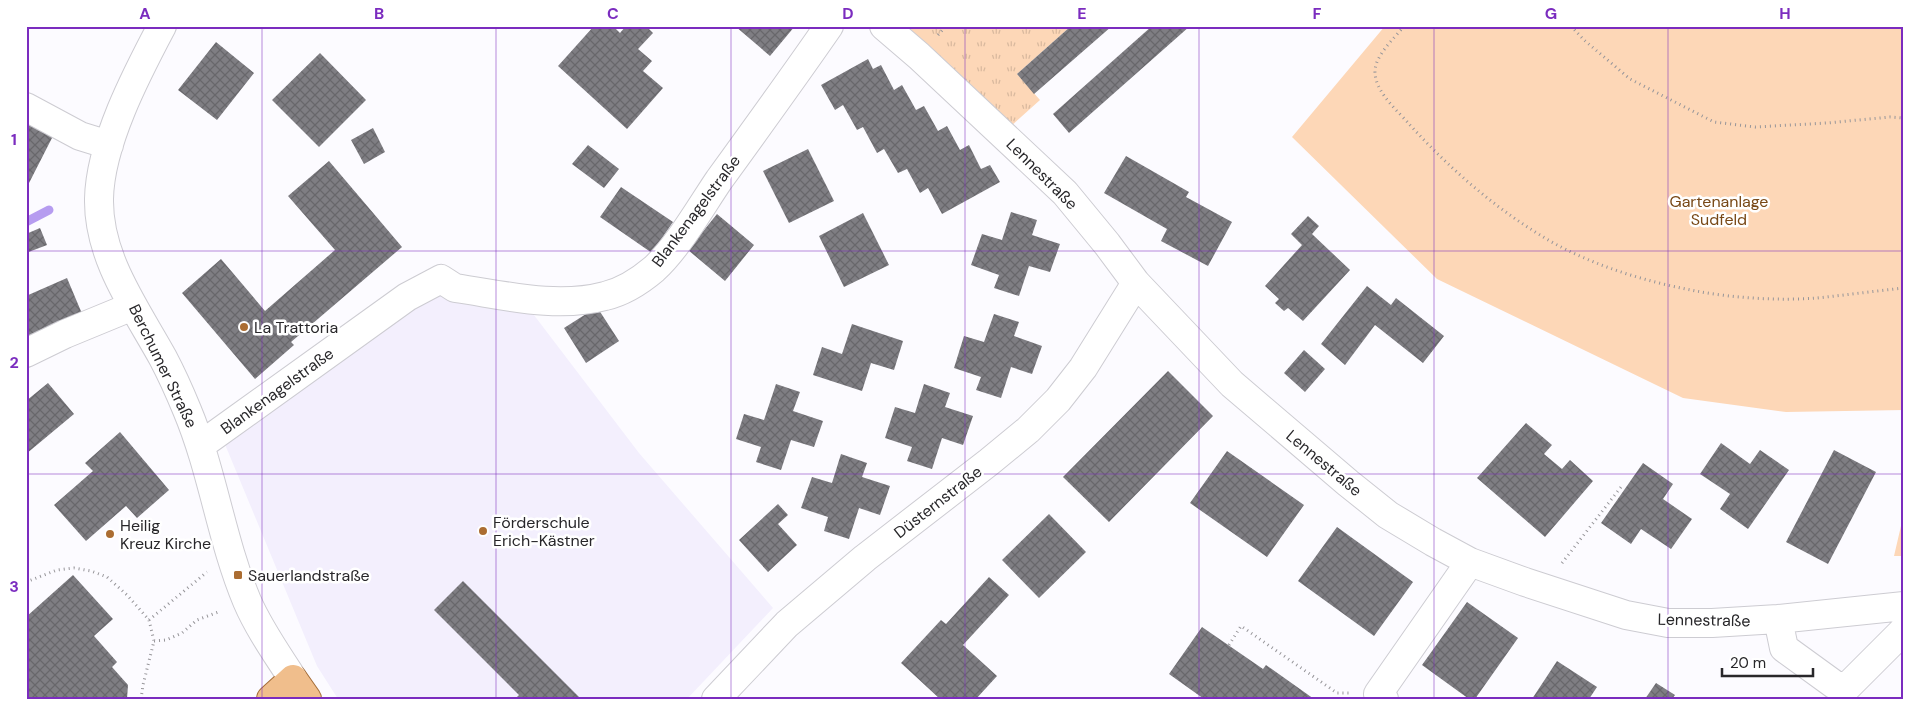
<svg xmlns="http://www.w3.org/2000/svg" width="1930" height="725" viewBox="0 0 1930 725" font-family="'DM Sans',sans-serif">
<defs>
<pattern id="grass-tufts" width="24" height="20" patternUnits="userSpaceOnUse" patternTransform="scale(1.25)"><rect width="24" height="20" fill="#fdd7b7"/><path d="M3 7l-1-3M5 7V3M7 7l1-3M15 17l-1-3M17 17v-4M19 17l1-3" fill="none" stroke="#d9b99e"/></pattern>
<pattern id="building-cross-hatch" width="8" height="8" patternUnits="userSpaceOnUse" patternTransform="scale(1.25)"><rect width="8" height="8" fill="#7f7e83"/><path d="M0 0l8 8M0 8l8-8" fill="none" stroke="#68676b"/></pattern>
</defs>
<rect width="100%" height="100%" fill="#fcfbff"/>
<path fill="#f3effd" d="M427,288L521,298L639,453L773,608L687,699H338L317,666L224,442Z"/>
<path fill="url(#grass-tufts)" d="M903,26H1071L1017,74L1040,100L1010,127Z"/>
<path fill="#fdd7b7" d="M1385,26H1904V410L1786,412L1683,398L1437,279L1292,137Z
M1904,513V556H1894Z"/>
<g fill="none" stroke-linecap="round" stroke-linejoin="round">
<path stroke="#b69cf0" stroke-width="9" d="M26,222L49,210"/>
</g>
<path fill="url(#building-cross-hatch)" d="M594,26H613L620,33L626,26H646L653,33L638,49L652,61L643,71L663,88L627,129L558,66Z
M735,26H795L770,56Z
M1071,26H1112L1034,94L1017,74Z
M1152,26H1190L1069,133L1053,114Z
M216,42L254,73L217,120L178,90Z
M320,53L366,100L319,147L272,100Z
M868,59L873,69L881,65L894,90L902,85L916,110L924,106L938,131L947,126L960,150L969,145L981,169L990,165L1000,182L942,214L928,188L920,193L907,169L898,173L884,149L877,153L863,127L857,130L843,105L835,110L821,85Z
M26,122L53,136L28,185H26Z
M373,128L385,152L364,164L351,140Z
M588,145L619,169L604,188L572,164Z
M808,149L834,201L789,223L763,171Z
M1126,156L1189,192L1186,197L1232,222L1208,266L1161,241L1167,229L1104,193Z
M329,161L402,247L291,342L294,345L255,379L182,293L221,259L265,311L335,250L288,196Z
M621,187L673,222L652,253L600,217Z
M1011,212L1037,220L1032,235L1060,244L1050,272L1029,266L1019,296L994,288L999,275L971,265L982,234L1002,240Z
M863,213L889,265L844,287L819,236Z
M717,214L754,245L725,281L688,250Z
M1308,216L1319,226L1312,234L1350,270L1303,321L1288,308L1284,311L1275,303L1279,299L1265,286L1302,245L1291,234Z
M40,228L47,245L26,253V234Z
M67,278L83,316L26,342V296Z
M1367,286L1391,305L1396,298L1444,336L1423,363L1375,325L1345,365L1321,344Z
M597,307L619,341L586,363L564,328Z
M994,314L1019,322L1014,336L1042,346L1032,374L1011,367L1001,398L976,390L981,377L954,368L964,336L984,342Z
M852,324L903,341L894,370L871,363L862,391L813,375L822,347L842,354Z
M1304,350L1325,369L1305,392L1284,373Z
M1168,371L1213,416L1109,522L1063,477Z
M48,383L74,414L26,454V401Z
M776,384L800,392L793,411L823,421L814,447L791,440L781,470L756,462L761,447L736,439L744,414L764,420Z
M924,384L950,393L945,407L973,416L963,445L942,438L932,469L907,461L912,447L885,438L895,407L915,413Z
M1526,423L1552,445L1544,454L1562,469L1570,460L1593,481L1545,537L1477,478Z
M120,432L169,490L137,518L126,506L86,541L54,505L93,471L85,463Z
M1721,443L1750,464L1760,450L1789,470L1748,529L1720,509L1730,494L1700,474Z
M1834,450L1876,472L1828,564L1786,542Z
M1227,451L1304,505L1267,557L1190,503Z
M841,454L867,463L862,477L890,486L880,515L859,508L849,539L824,531L828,517L801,508L812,477L832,483Z
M1643,463L1673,484L1663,499L1692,519L1671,549L1641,529L1631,544L1601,523Z
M778,504L788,515L778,524L797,545L768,572L739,540Z
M1049,514L1086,552L1039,598L1002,560Z
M1337,527L1413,582L1374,636L1298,581Z
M73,575L113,619L94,636L117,662L112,667L128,685L127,699H26V617Z
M989,577L1009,595L963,645L997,676L976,699H940L901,663L941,620L946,624Z
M463,581L581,699H515L519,695L434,610Z
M1467,602L1518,638L1475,699H1469L1422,665Z
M1202,627L1263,669L1266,665L1314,699H1204L1169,674Z
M1557,661L1597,687L1589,699H1532Z
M1656,683L1675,695L1672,699H1645Z"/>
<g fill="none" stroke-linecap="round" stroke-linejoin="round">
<g stroke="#cdccd2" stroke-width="30">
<path id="minor" d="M162,26C136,75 100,144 99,199C98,258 136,309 163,358C172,375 180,393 187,410C213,472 221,539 247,601C259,629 277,654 293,679
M884,26L919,56L1065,193L1107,244L1136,283L1232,384L1348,483L1388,515L1433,542L1470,562L1525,582L1626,615L1668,623H1712L1778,619L1904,606
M26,107L80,136L109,145
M26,353L65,334L133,306
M201,445L407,297L441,279L455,288C504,295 556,309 605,296C622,292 641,280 654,269C678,247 700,208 719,180C756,129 793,78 829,26
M1778,619L1784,648L1835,685L1847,687L1904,630
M716,699L787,624L865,558L989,462L1028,430L1058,400L1083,368L1136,283
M1384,699L1378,694L1470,562"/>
</g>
<g stroke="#a46d38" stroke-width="30">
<path id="major" d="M271,699L293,679L307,699"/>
</g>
<path stroke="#969599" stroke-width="3" stroke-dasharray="1 4" stroke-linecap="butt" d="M1404,26C1394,39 1374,56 1375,73C1376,93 1398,111 1410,125C1451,170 1497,210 1550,241C1594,266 1647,282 1696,291C1733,298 1779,301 1817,298C1846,295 1875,291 1904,288
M1571,26L1584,40L1630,79L1714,122L1755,127L1827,123L1890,117L1904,118
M938,35L946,26
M1562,563L1621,487
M26,582L57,570L74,568L91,571L107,577L127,595L149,620L154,641L143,685L141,699
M149,620L207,572
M154,641L166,640L182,633L197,620L221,611
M1229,645L1241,626L1337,693H1350"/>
<use href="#minor" stroke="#fff" stroke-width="28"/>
<use href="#major" stroke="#f0be8c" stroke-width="28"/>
</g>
<path fill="none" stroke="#7b2cbf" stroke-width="1" stroke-opacity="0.55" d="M262,26V699M496,26V699M731,26V699M965,26V699M1199,26V699M1434,26V699M1668,26V699M26,251H1904M26,474H1904"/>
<g fill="#ab6d32" stroke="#fff" stroke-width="2">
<circle cx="244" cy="327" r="5"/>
<circle cx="483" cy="531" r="5"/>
<circle cx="110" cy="534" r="5"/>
<rect x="233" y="570" width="10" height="10" rx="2.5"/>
</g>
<g text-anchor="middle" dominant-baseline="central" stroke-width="5" stroke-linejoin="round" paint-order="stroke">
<g font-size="16" fill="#28272a" stroke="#fff">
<text transform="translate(1042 174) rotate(45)">Lennestraße</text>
<text transform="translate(696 211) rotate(-53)">Blankenagelstraße</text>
<text transform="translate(163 366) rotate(64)">Berchumer Straße</text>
<text transform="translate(277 391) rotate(-36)">Blankenagelstraße</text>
<text transform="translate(1324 463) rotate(40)">Lennestraße</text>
<text transform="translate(938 502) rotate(-38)">Düsternstraße</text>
<text transform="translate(1704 620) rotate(1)">Lennestraße</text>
</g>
<g font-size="16" fill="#784816" stroke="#fff">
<text x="1719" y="201">Gartenanlage<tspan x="1719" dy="18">Sudfeld</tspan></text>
</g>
<g font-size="16" fill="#28272a" stroke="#fff" text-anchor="start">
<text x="254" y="327">La Trattoria</text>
<text x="493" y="522">Förderschule<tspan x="493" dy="18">Erich-Kästner</tspan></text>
<text x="120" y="525">Heilig<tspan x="120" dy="18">Kreuz Kirche</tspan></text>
<text x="248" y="575">Sauerlandstraße</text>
</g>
</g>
<rect width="1930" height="725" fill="none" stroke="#ffffff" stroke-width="55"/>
<path d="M1722 668v8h91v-8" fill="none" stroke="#28272a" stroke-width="2.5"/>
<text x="1730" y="668" font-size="15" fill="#28272a" stroke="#ffffff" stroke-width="4" paint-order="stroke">20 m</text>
<rect x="28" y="28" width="1874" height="670" fill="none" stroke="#7b2cbf" stroke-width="2"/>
<g font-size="16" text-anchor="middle" font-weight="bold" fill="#7b2cbf">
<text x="145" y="19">A</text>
<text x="379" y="19">B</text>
<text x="613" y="19">C</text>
<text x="848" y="19">D</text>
<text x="1082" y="19">E</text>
<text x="1317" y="19">F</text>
<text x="1551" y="19">G</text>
<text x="1785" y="19">H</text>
<text x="14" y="145">1</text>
<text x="14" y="368">2</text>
<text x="14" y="592">3</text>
</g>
</svg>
